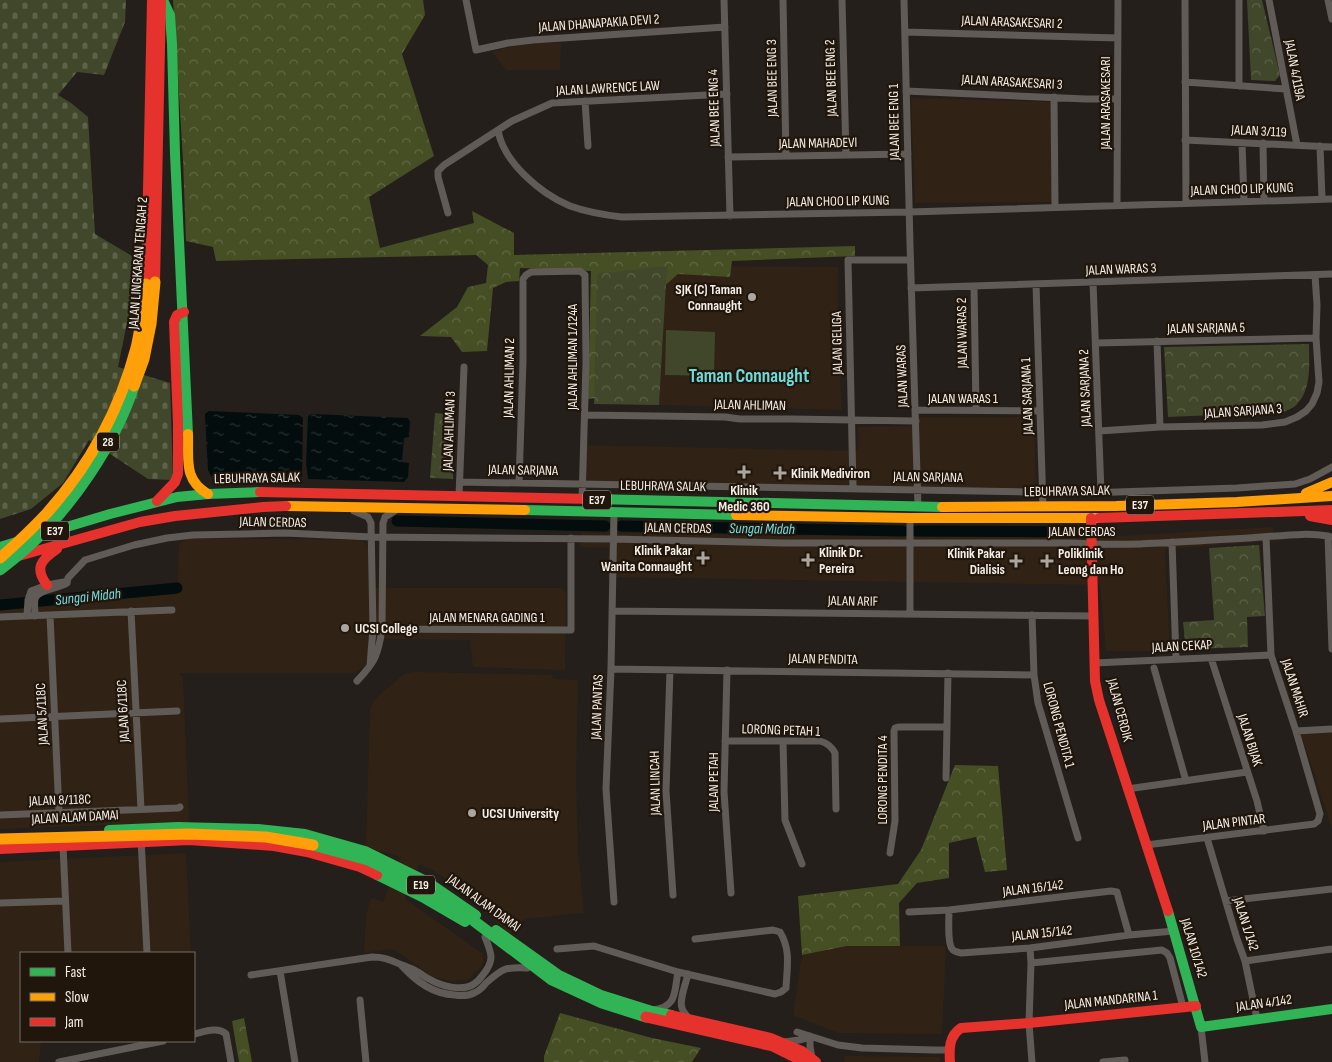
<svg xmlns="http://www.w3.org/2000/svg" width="1332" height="1062" viewBox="0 0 1332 1062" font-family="'Sofia Sans Condensed',sans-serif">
<defs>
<pattern id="forest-crowns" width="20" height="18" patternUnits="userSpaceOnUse" patternTransform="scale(1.25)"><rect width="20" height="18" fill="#464e24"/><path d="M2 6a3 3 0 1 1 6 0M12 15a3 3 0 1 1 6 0" fill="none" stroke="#616844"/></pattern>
<pattern id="cemetery-stones" width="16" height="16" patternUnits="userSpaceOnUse" patternTransform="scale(1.25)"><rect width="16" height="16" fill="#41472a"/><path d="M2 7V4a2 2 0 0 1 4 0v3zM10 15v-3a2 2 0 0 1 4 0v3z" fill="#5d6249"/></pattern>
<pattern id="park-crowns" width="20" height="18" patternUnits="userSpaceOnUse" patternTransform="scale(1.25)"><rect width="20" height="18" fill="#41472a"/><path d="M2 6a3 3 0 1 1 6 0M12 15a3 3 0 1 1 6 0" fill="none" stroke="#5d6249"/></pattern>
<pattern id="water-ripples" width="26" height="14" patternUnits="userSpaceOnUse" patternTransform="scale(1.25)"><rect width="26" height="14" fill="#030d0e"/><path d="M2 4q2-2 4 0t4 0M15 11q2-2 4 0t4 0" fill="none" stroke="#283131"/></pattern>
</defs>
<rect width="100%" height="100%" fill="#241f1a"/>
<path fill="#302315" d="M539,43H561L560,70H506L492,52L514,46Z
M911,98L1051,102L1052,202L915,203Z
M667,266L838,267V332L842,410L659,405Z
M919,417H1034L1036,489L580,486L582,445L858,451V427L918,426Z
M1273,527L1275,541L1165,549L1170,651H1106L1100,585L608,577L609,548L580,547L581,533L1087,538Z
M190,538L361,540L368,548L369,588H562L566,594L565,670L473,667L470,640L371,639L365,666L354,673H179L183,678L189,822L0,829V609L177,594L179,543Z
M416,672L552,675L553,679L578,680L576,779L578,851L584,913L524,919L511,934L445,878L432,870L419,864L405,899L482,953L484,959L482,966L469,979L451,981L431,976L401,954L392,949L364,953L366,916L369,904L371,898L383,902L401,857L366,847L370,710L373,702L377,697L402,676L407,673Z
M1332,733V829L1301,734Z
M186,853L191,953H21V1041H41L39,1062H0V862Z
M847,946H946L942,1034L838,1033L793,1015L802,955Z
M845,1056L940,1057V1062H844Z"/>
<path fill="url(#forest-crowns)" d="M173,0H423L425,15L402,54L434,156L369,197L380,248L474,223L472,211L514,233V255L855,246V256L732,261L730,277L678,274L660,290L602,397L588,399L591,271L520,268L519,281L506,282L493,288L487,351L462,352L451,337L420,336L457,307L468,287L486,283L488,265L476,255L216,261L213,247L186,241L183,160Z
M955,765L998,766L1007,870L985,872L976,837L949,843V878L917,883L899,903L900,946H847L802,955L798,896L898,884L921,850Z
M560,1013L652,1038L701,1048L692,1062H544V1056Z
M244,1018L252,1062H239L232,1021Z"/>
<path fill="url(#cemetery-stones)" d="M0,0H126L125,22L104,75L77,72L58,95L71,103L88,117L95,234L132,256L131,303L118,367L170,383L173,480L148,479L89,440L63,483L31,509L0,519Z"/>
<path fill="url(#park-crowns)" d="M1247,0H1262L1280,75L1275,81L1251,80Z
M667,266L659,405L594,404L597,274Z
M1309,344C1309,363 1312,389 1297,404C1294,408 1288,410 1283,412L1168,417L1164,347Z
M435,413L448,414L455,422L453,479L430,478Z
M1259,545L1265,616L1247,617L1248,647L1189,649L1185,641L1183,622L1214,620L1209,548Z"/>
<path fill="#41472a" d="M666,330L715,332L714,376L665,375Z"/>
<path fill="url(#water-ripples)" d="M209,411L299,415L303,418L302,476L299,479L211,476L208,470L205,416V414Z
M312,414L408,418L410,422L409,437L404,438L402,462L409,463L408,477L404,482L308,479L306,463L308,416Z"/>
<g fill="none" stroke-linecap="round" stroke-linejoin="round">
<path stroke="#030d0e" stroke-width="11" d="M397,521L605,526
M621,526L903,531
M916,531L1085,532
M0,605L177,588"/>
<path stroke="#605b56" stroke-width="7" d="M466,0L476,50L508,43L533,40L725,27
M724,0L730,216
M783,0L786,156
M842,0L846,155
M904,0L910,244L918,507
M1185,0L1186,203
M1269,0L1297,145
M1328,0L1332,19
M905,32L1118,38
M1185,82L1286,89
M1239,86V0
M906,91L1086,99H1117
M1054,97L1055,207
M585,101L588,146
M498,130L512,121L552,103L727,94
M1185,140L1332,147
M1242,143L1244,201
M1263,143L1264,201
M1320,146L1322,199
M728,157L908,154
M1117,205L1118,0
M448,213L438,177V171L444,165L498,130C503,162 541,194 570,206C587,212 604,215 622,217L909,212L1332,199
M1093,282L1101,492
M1036,284L1043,507
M974,286L976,410
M911,288L1332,274
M1157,341L1160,427
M1096,343L1316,338
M915,410L1040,411
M585,415L725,417L740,419H791L916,421
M1099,431L1160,427L1262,425L1285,422L1297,417L1306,411L1312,404L1317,393L1319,382L1316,338L1317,305L1315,275
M460,482L1087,493L1237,488L1295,484L1310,479L1332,467
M519,483L523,360V279L526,275L531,272L580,271L585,275L586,363L582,500
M853,488L848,260H910
M459,496L464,367
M354,511L368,517L371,523L373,629L370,665
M614,513L611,669L606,789L614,902
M910,518V614
M1328,536L1332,649
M1172,542L1176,659
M131,611L141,809
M612,611L1093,616
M50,615L59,812
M1032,615L1034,675L1038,703L1078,838
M27,616L28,600L31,591L47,585L64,582
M35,616C35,611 34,604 35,599C38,589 59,589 67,583L68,578L85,560L134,545L167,538L193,535L285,533L372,537L613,539L782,543H1073C1131,547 1190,541 1248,538C1274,537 1307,531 1332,537
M0,617L172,610
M373,629L571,630V538
M1211,658L1257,801L1264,831
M1094,663L1271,655
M1154,668L1186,781
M611,669L1034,675
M670,670L666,791L673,895
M727,670L724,792L731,893
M357,681C375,662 378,656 382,629L383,523L385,517L396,510
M0,719L177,711
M1296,731L1332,729
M725,741H820C827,743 832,747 835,753L836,809
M783,741L785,820L802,864
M946,778L948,673
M1127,789L1247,772
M0,815L178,808L180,807
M1207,838L1237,939L1245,961L1257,1019
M141,839L147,953
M1146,845L1314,824L1318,821L1320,814L1296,731L1271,655L1266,537
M63,846L68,953
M890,853L895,821L894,731L895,728L898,727H946
M1226,901L1332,889
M0,903L65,901
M949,910C949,919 947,945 953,950C955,952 958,952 961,953L1030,948L1129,935L1174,931
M909,912L949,910L1111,891L1117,892L1118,896L1129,935
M1030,948L1031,963L1029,1023L1032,1062
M557,949L594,946L678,972L775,994L781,992L786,988C787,967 791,950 780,932L773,930L695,939
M1245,961L1332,949
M1031,963L1162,950L1167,953L1170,958L1183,1007
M402,966C417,982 433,994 455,995C461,996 468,996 474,993C479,991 483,987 486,983C503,968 505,967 527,968
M280,971L295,1062
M688,974C686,983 679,1000 682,1008C683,1012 686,1015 689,1018
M251,975L372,957C385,957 390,960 402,965C406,967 411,968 416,971C421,973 424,977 429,979C441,986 462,992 474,984C477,982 480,979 482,976C495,961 492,954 485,937
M360,1000L366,1062
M654,1010C678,1006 674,991 678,972
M1201,1027L1205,1062
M797,1032L838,1045L862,1048L934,1050H949
M194,1034C203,1032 218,1026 226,1034L231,1062
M810,1036V1046L812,1058
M784,1042L799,1040L810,1037
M59,1062L163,1041
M1103,1062L1125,1060"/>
<path stroke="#30b455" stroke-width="10" d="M163,0L170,15L172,44L175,154L188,434
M594,499L942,507
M525,510L736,515
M0,547L110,514L177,497L208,494L260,492
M109,830L178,827L258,829L305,834L365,851L428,882L476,915
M377,875L422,897L465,922
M1168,911L1201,1027L1332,1009
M496,930L559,975L601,995L652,1011L671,1015"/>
<path stroke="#ff9f0a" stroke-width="10" d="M188,434C189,459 183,480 208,494
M1306,493L1332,482
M286,506L525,510
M942,507L1116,506L1237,502L1332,496
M736,515L910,518H1099"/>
<path stroke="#e5322d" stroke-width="10" d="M155,282L161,2
M146,284L152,0
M260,492L594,499
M157,501L175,482L178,474V424L174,322L177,315L184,312
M1310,516L1332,520
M1091,518L1095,681L1099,700L1168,911
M1099,518L1332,510
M15,557L140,522L175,516L263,507L286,506
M47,585C34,568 41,560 57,549
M0,849L189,840L274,846L307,852L360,867L377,875
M671,1015L771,1038L802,1051L816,1062
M950,1062C949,1049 949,1036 961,1028L1029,1023L1196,1006"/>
<path stroke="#30b455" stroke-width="11" d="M0,570C9,563 18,556 27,548C72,507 115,444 134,386
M313,845L368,860L422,886L474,921L552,980L602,1003L646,1017"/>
<path stroke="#ff9f0a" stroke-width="11" d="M134,386L144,359L151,324L155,282
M0,558C16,544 32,529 47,513C89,466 120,409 136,348C141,327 143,305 146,284
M0,839L189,834L266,837L313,845"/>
<path stroke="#e5322d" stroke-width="11" d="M646,1017L773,1046L805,1062"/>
</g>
<g fill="#aca69f" stroke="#20160c" stroke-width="2">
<circle cx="752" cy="297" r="5"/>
<path d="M741.5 464.5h5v5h5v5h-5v5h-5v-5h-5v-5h5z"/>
<path d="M777.5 465.5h5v5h5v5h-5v5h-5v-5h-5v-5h5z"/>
<path d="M700.5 550.5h5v5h5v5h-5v5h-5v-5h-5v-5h5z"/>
<path d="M805.5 552.5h5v5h5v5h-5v5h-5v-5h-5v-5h5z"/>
<path d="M1013.5 553.5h5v5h5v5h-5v5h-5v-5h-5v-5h5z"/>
<path d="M1044.5 553.5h5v5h5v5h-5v5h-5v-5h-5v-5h5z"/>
<circle cx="345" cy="628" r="5"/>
<circle cx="472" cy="813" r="5"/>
</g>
<g text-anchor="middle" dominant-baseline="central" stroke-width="4.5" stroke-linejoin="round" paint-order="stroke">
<g fill="#20160c" stroke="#b5ada5" stroke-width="1">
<rect x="97" y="432.5" width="22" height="19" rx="4"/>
<rect x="583" y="490.5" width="28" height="19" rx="4"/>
<rect x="1126" y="495.5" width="28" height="19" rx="4"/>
<rect x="41" y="521.5" width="28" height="19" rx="4"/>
<rect x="407" y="875.5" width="28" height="19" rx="4"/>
</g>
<g font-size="12" font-weight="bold" fill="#f5eee7">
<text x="108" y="442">28</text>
<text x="597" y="500">E37</text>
<text x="1140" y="505">E37</text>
<text x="55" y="531">E37</text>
<text x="421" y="885">E19</text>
</g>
<g font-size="14" fill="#f5eee7" stroke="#20160c">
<text transform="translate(1012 22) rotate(2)">JALAN ARASAKESARI 2</text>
<text transform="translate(599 23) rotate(-4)">JALAN DHANAPAKIA DEVI 2</text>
<text transform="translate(1295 70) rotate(79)">JALAN 4/119A</text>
<text transform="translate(772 78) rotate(-91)">JALAN BEE ENG 3</text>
<text transform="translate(831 78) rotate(-92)">JALAN BEE ENG 2</text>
<text transform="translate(1012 82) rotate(3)">JALAN ARASAKESARI 3</text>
<text transform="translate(608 88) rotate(-3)">JALAN LAWRENCE LAW</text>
<text transform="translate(1105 103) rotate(-90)">JALAN ARASAKESARI</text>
<text transform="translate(714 108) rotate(-92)">JALAN BEE ENG 4</text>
<text transform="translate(894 122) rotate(-91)">JALAN BEE ENG 1</text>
<text transform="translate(1259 131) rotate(3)">JALAN 3/119</text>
<text transform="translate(818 143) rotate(-1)">JALAN MAHADEVI</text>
<text transform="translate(1242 189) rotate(-2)">JALAN CHOO LIP KUNG</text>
<text transform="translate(838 201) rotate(-1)">JALAN CHOO LIP KUNG</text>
<text transform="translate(138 263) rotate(-86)">JALAN LINGKARAN TENGAH 2</text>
<text transform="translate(1121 269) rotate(-2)">JALAN WARAS 3</text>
<text transform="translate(1206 328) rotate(-1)">JALAN SARJANA 5</text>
<text transform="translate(962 333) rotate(-91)">JALAN WARAS 2</text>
<text transform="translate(837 343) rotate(-91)">JALAN GELIGA</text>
<text transform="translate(572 357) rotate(-90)">JALAN AHLIMAN 1/124A</text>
<text transform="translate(902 376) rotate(-92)">JALAN WARAS</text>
<text transform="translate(509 378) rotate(-89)">JALAN AHLIMAN 2</text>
<text transform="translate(1085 388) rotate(-92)">JALAN SARJANA 2</text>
<text transform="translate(1027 396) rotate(-92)">JALAN SARJANA 1</text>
<text x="963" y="398">JALAN WARAS 1</text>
<text transform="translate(750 405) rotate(1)">JALAN AHLIMAN</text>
<text transform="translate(1243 411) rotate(-4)">JALAN SARJANA 3</text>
<text transform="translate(449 431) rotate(-88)">JALAN AHLIMAN 3</text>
<text transform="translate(523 470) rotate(1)">JALAN SARJANA</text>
<text transform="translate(928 477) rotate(1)">JALAN SARJANA</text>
<text transform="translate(257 478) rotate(-1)">LEBUHRAYA SALAK</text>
<text transform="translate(663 486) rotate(1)">LEBUHRAYA SALAK</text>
<text transform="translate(1067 491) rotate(-1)">LEBUHRAYA SALAK</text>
<text transform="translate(273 522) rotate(1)">JALAN CERDAS</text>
<text transform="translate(678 528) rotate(1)">JALAN CERDAS</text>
<text x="1082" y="531">JALAN CERDAS</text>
<text transform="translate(853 601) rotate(1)">JALAN ARIF</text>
<text x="487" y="617">JALAN MENARA GADING 1</text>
<text transform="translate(1182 646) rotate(-3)">JALAN CEKAP</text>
<text transform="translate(823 659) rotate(1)">JALAN PENDITA</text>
<text transform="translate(1295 688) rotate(72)">JALAN MAHIR</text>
<text transform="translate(597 707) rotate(-88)">JALAN PANTAS</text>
<text transform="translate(1120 710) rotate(75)">JALAN CERDIK</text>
<text transform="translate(123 711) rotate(-93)">JALAN 6/118C</text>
<text transform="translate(42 714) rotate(-93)">JALAN 5/118C</text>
<text transform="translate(1059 725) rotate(75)">LORONG PENDITA 1</text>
<text transform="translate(781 730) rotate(2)">LORONG PETAH 1</text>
<text transform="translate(1250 740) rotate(72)">JALAN BIJAK</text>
<text transform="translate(882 780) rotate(-90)">LORONG PENDITA 4</text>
<text transform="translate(713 782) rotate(-90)">JALAN PETAH</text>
<text transform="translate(655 783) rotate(-91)">JALAN LINCAH</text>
<text transform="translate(60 800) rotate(-2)">JALAN 8/118C</text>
<text transform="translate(75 817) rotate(-3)">JALAN ALAM DAMAI</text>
<text transform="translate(1234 822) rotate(-7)">JALAN PINTAR</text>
<text transform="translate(1033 888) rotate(-7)">JALAN 16/142</text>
<text transform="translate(484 903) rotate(36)">JALAN ALAM DAMAI</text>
<text transform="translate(1246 924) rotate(72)">JALAN 1/142</text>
<text transform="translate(1042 933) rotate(-6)">JALAN 15/142</text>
<text transform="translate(1194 948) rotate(73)">JALAN 10/142</text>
<text transform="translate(1111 1000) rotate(-6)">JALAN MANDARINA 1</text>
<text transform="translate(1264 1003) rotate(-8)">JALAN 4/142</text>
</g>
<g font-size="14" font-weight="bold" fill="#f5eee7" stroke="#20160c" text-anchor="start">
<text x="742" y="289" text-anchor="end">SJK (C) Taman<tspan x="742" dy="16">Connaught</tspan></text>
<text x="791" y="473">Klinik Mediviron</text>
<text x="744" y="490" text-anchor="middle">Klinik<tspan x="744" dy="16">Medic 360</tspan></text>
<text x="692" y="550" text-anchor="end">Klinik Pakar<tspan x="692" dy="16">Wanita Connaught</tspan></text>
<text x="819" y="552">Klinik Dr.<tspan x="819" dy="16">Pereira</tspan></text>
<text x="1005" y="553" text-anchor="end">Klinik Pakar<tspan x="1005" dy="16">Dialisis</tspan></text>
<text x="1058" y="553">Poliklinik<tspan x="1058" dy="16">Leong dan Ho</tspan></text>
<text x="355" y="628">UCSI College</text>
<text x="482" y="813">UCSI University</text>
</g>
<g font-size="15" font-style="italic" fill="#72dee6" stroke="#20160c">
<text transform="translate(762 529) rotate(1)">Sungai Midah</text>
<text transform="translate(88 597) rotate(-6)">Sungai Midah</text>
</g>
<g font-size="19" font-weight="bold" fill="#6edbdb" stroke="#20160c">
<text x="749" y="376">Taman Connaught</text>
</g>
</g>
<rect x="20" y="952" width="175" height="90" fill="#20160c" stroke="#756c64"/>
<rect x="30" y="968" width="25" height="8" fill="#30b455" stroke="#756c64"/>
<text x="65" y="977" font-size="15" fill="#f5eee7">Fast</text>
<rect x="30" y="993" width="25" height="8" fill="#ff9f0a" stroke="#756c64"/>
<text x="65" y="1002" font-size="15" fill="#f5eee7">Slow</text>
<rect x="30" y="1018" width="25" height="8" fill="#e5322d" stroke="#756c64"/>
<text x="65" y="1027" font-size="15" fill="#f5eee7">Jam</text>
</svg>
